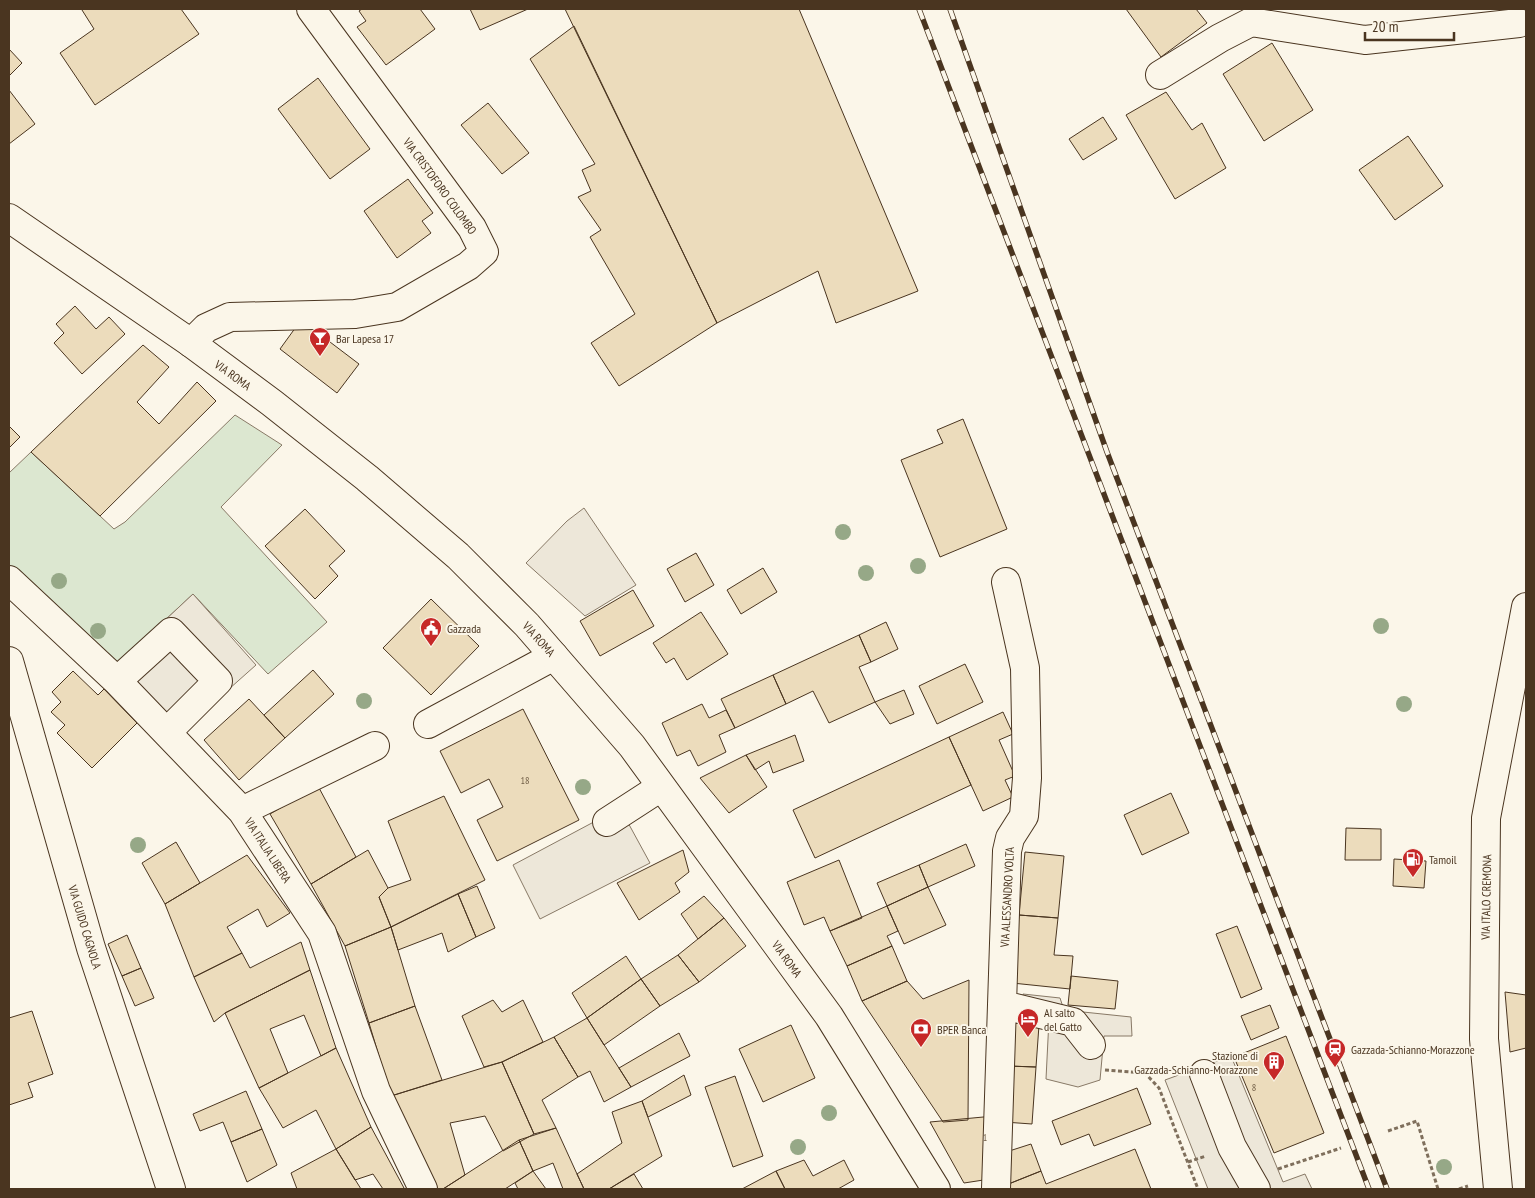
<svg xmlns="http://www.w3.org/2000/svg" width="1535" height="1198" viewBox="0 0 1535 1198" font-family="'PT Sans Narrow',sans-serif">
<rect width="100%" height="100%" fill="#fbf6e9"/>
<path fill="#dce7d0" stroke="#887966" d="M235,415L282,445L221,507L327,622L268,674L193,594L118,664L9,565V473L31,452L114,529L125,522Z"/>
<path fill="#ede7d9" stroke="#887966" d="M584,508L636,585L585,616L526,563L567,521Z
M193,594L256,665L184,729L118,664Z
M620,808L650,863L540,919L513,865Z
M1023,994L1060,998L1064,1010L1131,1017L1132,1036H1104L1100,1080L1078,1087L1046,1079L1049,1019L1024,1018Z
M1231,1056L1283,1182L1305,1174L1312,1189H1208L1165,1080Z"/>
<path fill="#ecdcbc" stroke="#4a3520" d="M83,9H181L199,34L95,105L60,53L94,29L82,10Z
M362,9H420L435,29L386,65L357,27L366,21L359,11Z
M470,9H528L480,30Z
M565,9H799L918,291L836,323L818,271L717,323Z
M1126,9H1196L1207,23L1161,57Z
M574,26L717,323L619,386L591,343L635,314L590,237L601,230L578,197L591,191L582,170L595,164L530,59Z
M1272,43L1313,110L1264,141L1223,74Z
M9,49L22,63L9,76Z
M318,78L370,149L330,179L278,109Z
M9,90L35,124L9,144Z
M1166,92L1192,130L1202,123L1226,168L1175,199L1126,115Z
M488,103L529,153L502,174L461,125Z
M1103,117L1117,139L1083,160L1069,139Z
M1408,136L1443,186L1395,220L1359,170Z
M408,179L433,213L422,221L431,233L397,258L364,211Z
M75,306L96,329L109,317L125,334L82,374L54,343L64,333L56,324Z
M301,320L359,364L337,393L280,349Z
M143,345L169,367L137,402L159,424L197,382L216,401L100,516L31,452Z
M963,419L1007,529L940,557L901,460L943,443L937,430Z
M9,426L20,437L9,448Z
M305,509L345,551L329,566L338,576L315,599L265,546Z
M696,553L714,585L685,602L667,569Z
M763,568L777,592L741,614L727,590Z
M633,590L654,626L600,656L580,621Z
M431,599L479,646L431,695L383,648Z
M701,612L728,654L687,680L674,658L666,663L653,643Z
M886,622L898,649L871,662L859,635Z
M859,635L871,662L859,667L875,702L829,723L813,691L786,704L773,675Z
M965,664L983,702L937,724L919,686Z
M313,670L334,694L285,738L264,715Z
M73,671L98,695L104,689L137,723L92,768L57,733L65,725L51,712L61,702L52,692Z
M773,675L786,704L735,728L721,699Z
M904,690L914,714L890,724L875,702Z
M249,699L285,738L239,780L204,740Z
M702,704L709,718L726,710L735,728L719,735L726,752L698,766L690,750L677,756L662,723Z
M523,709L579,820L497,861L477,820L503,807L489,779L461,793L440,751Z
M1003,712L1013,734L999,740L1015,776L1005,780L1013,797L983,811L949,737Z
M795,735L804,761L773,773L769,761L755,770L746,755Z
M949,737L971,785L815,858L793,810Z
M746,755L767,787L729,813L700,778Z
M318,786L356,857L311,884L270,814Z
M1171,793L1189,833L1142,855L1124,815Z
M444,796L485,880L391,927L379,897L388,888L411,880L388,821Z
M1346,828L1381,829V860H1345Z
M176,842L200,883L165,904L142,863Z
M966,844L975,866L928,887L919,865Z
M368,850L388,888L379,897L391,927L345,946L311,884Z
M683,850L689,872L675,883L680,892L639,920L617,883Z
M1025,852L1064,856L1058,918L1019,915Z
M247,855L290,913L267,927L258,909L227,927L242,953L194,977L165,904Z
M1394,859L1426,861L1424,888L1393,886Z
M839,860L862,918L830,931L824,917L804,925L787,882Z
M919,865L928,887L887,906L877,883Z
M477,886L495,928L476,937L458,894Z
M928,887L946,925L904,944L887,906Z
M458,894L476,937L448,952L442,933L398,950L391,927Z
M704,896L724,918L698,939L681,914Z
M887,906L898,931L887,936L892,946L847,966L830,931Z
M1019,915L1058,918L1054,955L1073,956L1070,989L1012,983Z
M724,918L746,946L699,982L678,955Z
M1237,926L1262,989L1241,998L1216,934Z
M391,927L415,1006L369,1023L345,946Z
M127,935L141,968L122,976L108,944Z
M301,942L310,970L225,1013L214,1022L194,977L242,953L250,968Z
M892,946L907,981L862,1001L847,966Z
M678,955L699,982L660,1006L641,979Z
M626,956L641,979L587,1018L572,993Z
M141,968L154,998L135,1006L122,976Z
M310,970L336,1048L321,1056L304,1015L270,1029L288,1073L259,1088L225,1013Z
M1071,976L1118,981L1115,1009L1068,1005Z
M641,979L660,1006L604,1045L587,1018Z
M969,980L968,1120L943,1122L862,1001L907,981L923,999Z
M1505,992L1526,995V1048L1510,1052Z
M493,1000L502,1012L523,1000L543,1042L502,1062L484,1067L462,1016Z
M1270,1005L1279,1028L1251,1040L1241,1016Z
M415,1006L442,1080L391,1096L369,1023Z
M32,1011L53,1074L28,1083L33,1097L9,1105V1018Z
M587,1018L631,1087L604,1102L590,1071L578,1077L554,1037Z
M1011,1023L1039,1025L1036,1067L1008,1066Z
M791,1025L815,1078L763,1102L739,1049Z
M679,1033L690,1056L631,1087L619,1068Z
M1286,1036L1324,1133L1274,1153L1234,1057Z
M554,1037L578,1077L542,1100L556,1128L534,1134L502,1062Z
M336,1048L371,1127L336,1149L316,1110L283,1128L259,1088Z
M502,1062L534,1134L503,1151L485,1116L450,1123L465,1175L443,1189H433L391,1096Z
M1008,1066L1036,1067L1032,1124L1004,1122Z
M684,1075L691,1095L648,1117L642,1101Z
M735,1076L763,1156L733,1167L705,1087Z
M1137,1088L1151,1124L1094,1146L1089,1134L1061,1145L1052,1121Z
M246,1091L262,1129L231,1142L223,1122L200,1131L193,1114Z
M642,1101L662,1156L609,1189H584L577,1174L622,1143L612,1112Z
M994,1116L990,1179L964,1183L930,1122Z
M371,1127L404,1188L402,1189H383L373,1174L355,1180L336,1149Z
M556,1128L577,1174L584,1189H563L553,1163L533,1171L519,1140Z
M262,1129L277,1165L247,1182L231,1142Z
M519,1140L533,1171L505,1189H443Z
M1031,1144L1041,1171L1006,1185L1003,1153Z
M336,1149L361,1189H297L291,1173Z
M1135,1149L1151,1189H1007L1006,1185L1041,1171L1046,1184Z
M804,1160L813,1176L844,1160L854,1180L838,1189H785L776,1171Z
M533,1171L546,1189H518L515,1183Z
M776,1171L785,1189H742Z
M634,1174L643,1189H609Z"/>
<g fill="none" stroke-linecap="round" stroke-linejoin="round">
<g stroke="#4a3520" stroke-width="30">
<path id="minor" d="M1160,75L1220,38L1251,22L1365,40L1519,23
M191,343L206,328L230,317L355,314L397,307L468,266L484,252L472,228L311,9
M9,580L117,681L242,811L322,933L376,1091L423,1189
M9,661L91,948L171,1189
M117,681L171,632L218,681L167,732
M428,724L554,656
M242,811L375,746
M607,822L661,787
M1003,1005L1073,1022L1091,1045
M1204,1074L1232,1147L1256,1189
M996,1189L1007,851L1010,838L1024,816L1027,778L1025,668L1006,582
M1498,1189L1484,1039L1486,818L1526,607"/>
</g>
<g stroke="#4a3520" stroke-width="30">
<path id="major" d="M9,218L191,343L272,403L367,478L458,556L527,625L632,746L829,1016L936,1189"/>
</g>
<path stroke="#7f6f5c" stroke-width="3" stroke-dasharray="4 2.5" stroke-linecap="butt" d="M1105,1070L1145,1073L1159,1088L1198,1189
M1388,1131L1417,1121L1438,1189
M1188,1162L1206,1156
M1278,1169L1341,1148
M1459,1189L1468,1186"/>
<use href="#minor" stroke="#fbf6e9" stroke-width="28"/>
<use href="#major" stroke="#fbf6e9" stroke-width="28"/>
<g stroke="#4a3520" stroke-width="5.5">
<path id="rail" d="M919,9L1369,1189
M950,9L1107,452L1387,1189"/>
</g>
<use href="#rail" stroke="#fbf6e9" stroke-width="4" stroke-dasharray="11" stroke-linecap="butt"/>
</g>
<g fill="#96a887">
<circle cx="843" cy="532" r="8"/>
<circle cx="918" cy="566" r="8"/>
<circle cx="866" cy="573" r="8"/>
<circle cx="59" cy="581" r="8"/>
<circle cx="1381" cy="626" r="8"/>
<circle cx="98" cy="631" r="8"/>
<circle cx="364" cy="701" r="8"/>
<circle cx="1404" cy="704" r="8"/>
<circle cx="583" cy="787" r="8"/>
<circle cx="138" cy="845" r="8"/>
<circle cx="829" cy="1113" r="8"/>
<circle cx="798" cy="1147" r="8"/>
<circle cx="1444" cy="1167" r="8"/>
</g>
<defs>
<g id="bar-pin" transform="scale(1.125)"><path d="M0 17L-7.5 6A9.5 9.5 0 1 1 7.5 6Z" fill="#c62828" stroke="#fbf6e9"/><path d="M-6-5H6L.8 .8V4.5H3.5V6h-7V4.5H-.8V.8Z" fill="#fff"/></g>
<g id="civic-pin" transform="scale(1.125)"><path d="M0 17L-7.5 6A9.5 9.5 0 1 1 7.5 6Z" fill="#c62828" stroke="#fbf6e9"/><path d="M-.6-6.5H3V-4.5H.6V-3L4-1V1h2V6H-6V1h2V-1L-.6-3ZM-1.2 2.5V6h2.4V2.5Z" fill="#fff"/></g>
<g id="fuel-pin" transform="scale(1.125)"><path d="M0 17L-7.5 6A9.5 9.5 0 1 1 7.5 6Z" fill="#c62828" stroke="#fbf6e9"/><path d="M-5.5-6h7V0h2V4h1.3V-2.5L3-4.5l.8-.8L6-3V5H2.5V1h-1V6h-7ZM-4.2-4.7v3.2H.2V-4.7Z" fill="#fff"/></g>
<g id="hotel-pin" transform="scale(1.125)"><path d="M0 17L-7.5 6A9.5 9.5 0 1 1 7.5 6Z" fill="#c62828" stroke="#fbf6e9"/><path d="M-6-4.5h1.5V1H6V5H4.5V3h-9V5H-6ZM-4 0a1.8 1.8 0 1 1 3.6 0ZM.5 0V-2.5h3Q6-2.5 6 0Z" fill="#fff"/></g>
<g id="bank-pin" transform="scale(1.125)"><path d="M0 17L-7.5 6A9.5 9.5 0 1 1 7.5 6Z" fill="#c62828" stroke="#fbf6e9"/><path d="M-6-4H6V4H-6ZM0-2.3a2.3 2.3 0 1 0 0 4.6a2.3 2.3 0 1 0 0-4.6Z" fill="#fff"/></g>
<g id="station-pin" transform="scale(1.125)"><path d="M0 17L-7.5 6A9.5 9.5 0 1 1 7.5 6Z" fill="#c62828" stroke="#fbf6e9"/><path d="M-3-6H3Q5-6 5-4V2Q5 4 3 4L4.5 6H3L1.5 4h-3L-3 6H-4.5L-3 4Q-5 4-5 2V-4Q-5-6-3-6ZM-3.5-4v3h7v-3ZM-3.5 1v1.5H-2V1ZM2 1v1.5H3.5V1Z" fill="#fff"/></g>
<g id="building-pin" transform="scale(1.125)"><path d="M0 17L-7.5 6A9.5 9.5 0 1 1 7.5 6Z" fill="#c62828" stroke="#fbf6e9"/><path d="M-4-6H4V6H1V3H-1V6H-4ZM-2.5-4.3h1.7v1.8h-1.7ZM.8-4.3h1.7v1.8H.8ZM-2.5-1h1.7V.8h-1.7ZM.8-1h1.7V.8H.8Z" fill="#fff"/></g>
</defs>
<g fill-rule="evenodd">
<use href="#bar-pin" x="320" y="338"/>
<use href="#civic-pin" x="431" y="628"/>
<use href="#fuel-pin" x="1413" y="859"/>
<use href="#hotel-pin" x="1028" y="1019"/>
<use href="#bank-pin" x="921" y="1029"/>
<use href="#station-pin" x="1335" y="1049"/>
<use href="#building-pin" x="1274" y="1062"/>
</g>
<g text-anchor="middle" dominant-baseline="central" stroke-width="4" stroke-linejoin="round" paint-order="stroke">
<g font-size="10" fill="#725f47">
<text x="525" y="780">18</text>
<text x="1254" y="1087">8</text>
<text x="985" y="1137">1</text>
</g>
<g font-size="12" fill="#4a3520" stroke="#fbf6e9">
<text transform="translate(440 186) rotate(54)">VIA CRISTOFORO COLOMBO</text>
<text transform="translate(233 375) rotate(36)">VIA ROMA</text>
<text transform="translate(539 639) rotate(48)">VIA ROMA</text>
<text transform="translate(268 850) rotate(57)">VIA ITALIA LIBERA</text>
<text transform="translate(1007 897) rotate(-87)">VIA ALESSANDRO VOLTA</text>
<text transform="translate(1486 897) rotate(-89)">VIA ITALO CREMONA</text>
<text transform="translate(85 927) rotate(73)">VIA GUIDO CAGNOLA</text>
<text transform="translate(787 959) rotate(54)">VIA ROMA</text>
</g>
<g font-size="12" fill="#4a3520" stroke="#fbf6e9" text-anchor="start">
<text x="336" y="338">Bar Lapesa 17</text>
<text x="447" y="628">Gazzada</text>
<text x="1429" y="859">Tamoil</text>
<text x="1044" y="1012">Al salto<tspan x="1044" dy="14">del Gatto</tspan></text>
<text x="937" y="1029">BPER Banca</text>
<text x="1351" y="1049">Gazzada-Schianno-Morazzone</text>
<text x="1258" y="1055" text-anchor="end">Stazione di<tspan x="1258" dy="14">Gazzada-Schianno-Morazzone</tspan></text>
</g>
</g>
<rect width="1535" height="1198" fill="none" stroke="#4a3520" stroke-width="20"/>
<path d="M1365 32v8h89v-8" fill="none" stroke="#4a3520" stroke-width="2.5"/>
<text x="1372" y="32" font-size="15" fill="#4a3520" stroke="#fbf6e9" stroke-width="4" paint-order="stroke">20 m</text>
</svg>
